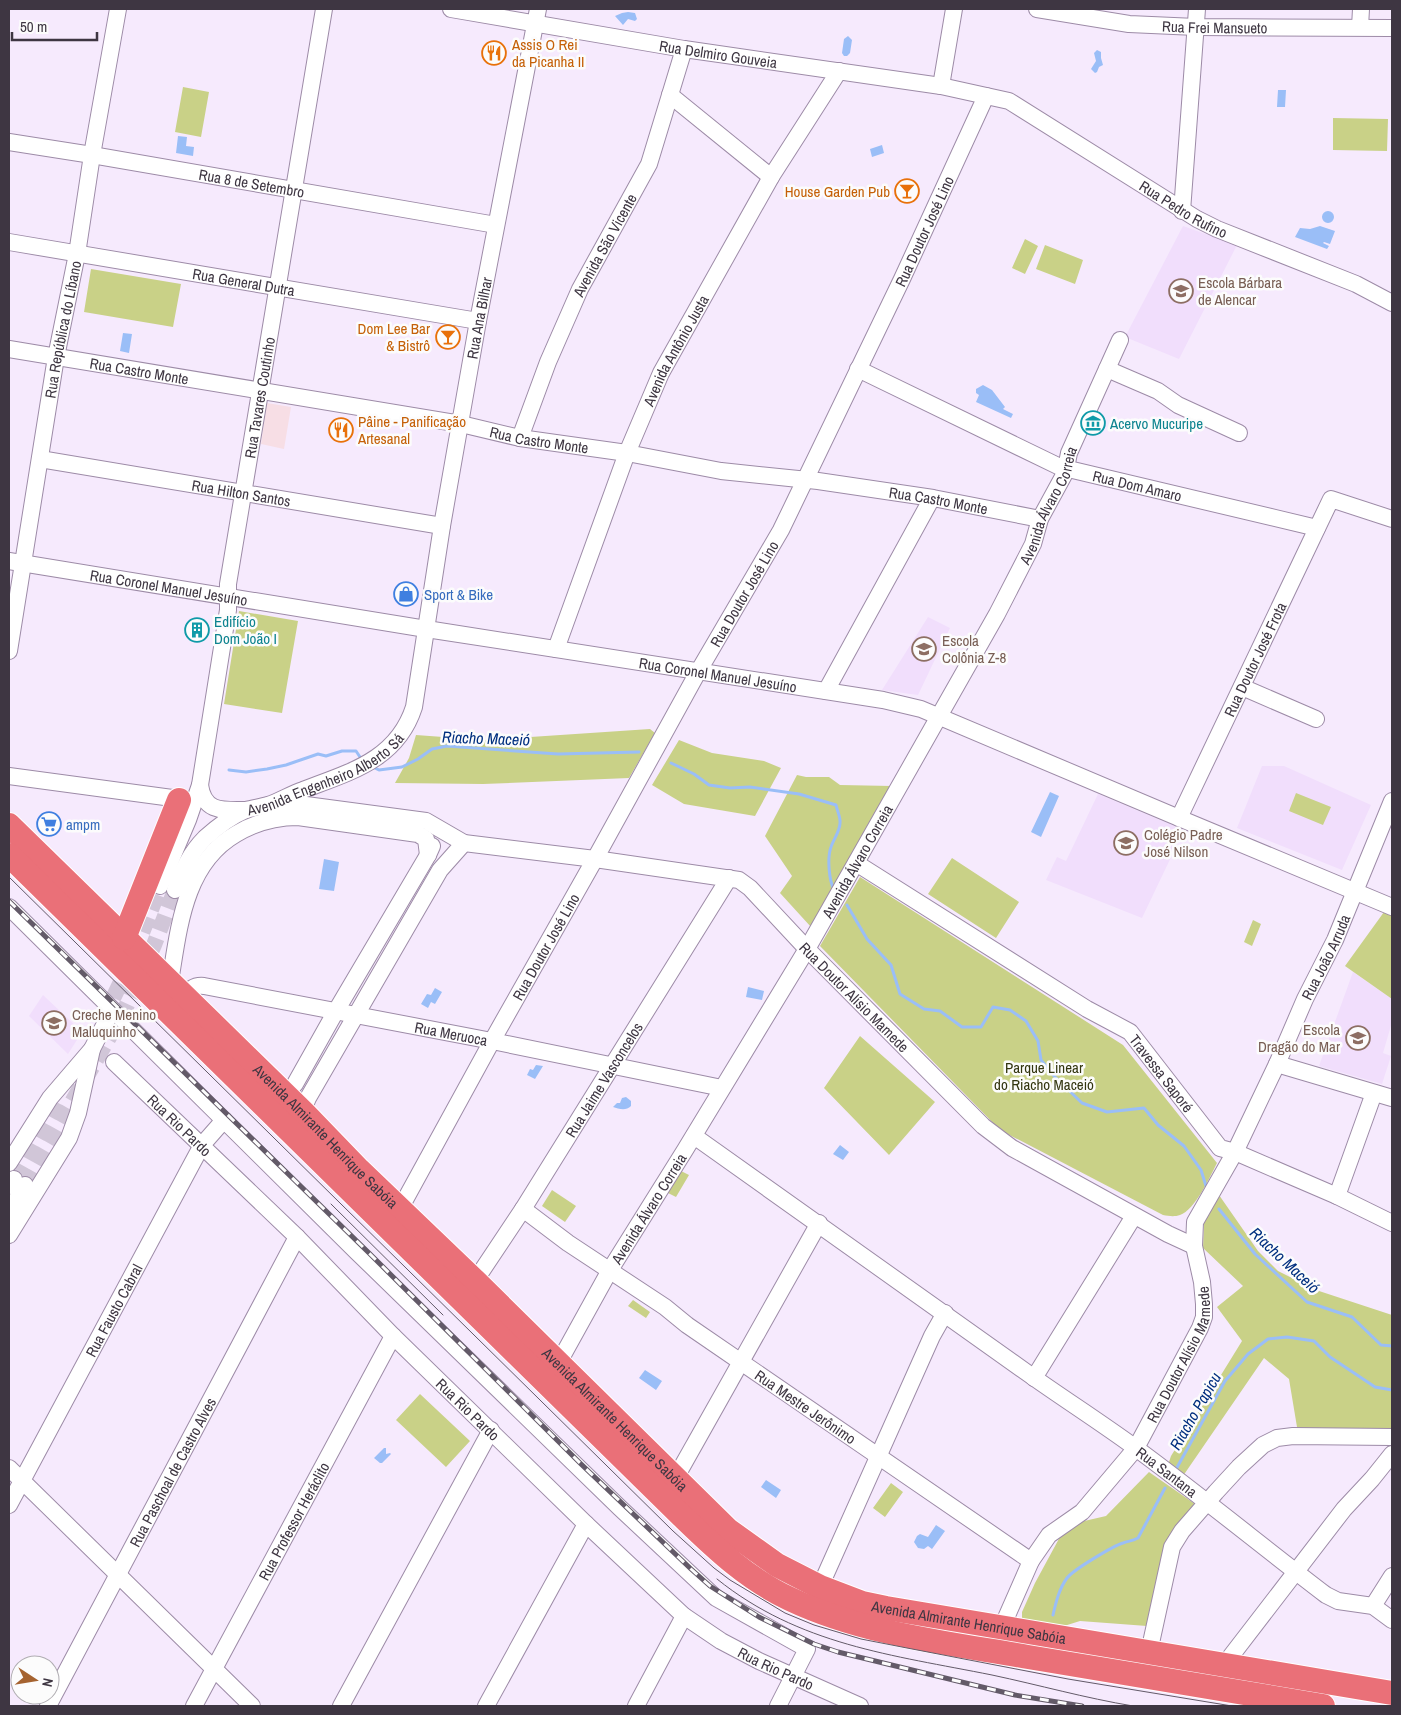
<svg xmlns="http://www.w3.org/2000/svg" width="1401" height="1715" viewBox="0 0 1401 1715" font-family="'Archivo Narrow',sans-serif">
<rect width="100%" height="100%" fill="#f6eafd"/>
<path fill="#f7dee5" d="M267,403L291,407L284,449L261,444Z"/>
<path fill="#f1defc" d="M1183,226L1237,245L1179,359L1125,337Z
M928,617L950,628L918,695L882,690Z
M1262,766H1284L1371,805L1342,870L1237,828Z
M1098,794L1184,830L1142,918L1046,880L1057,857L1066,861Z
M1353,972L1392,999V1022L1383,1053L1391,1056L1382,1084L1319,1066Z
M43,995L82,1032L68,1054L29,1016Z"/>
<path fill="#c9d187" d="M183,87L209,92L201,137L175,132Z
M1333,118L1388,119L1387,151L1333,150Z
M1025,239L1038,246L1025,274L1012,268Z
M1045,245L1083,260L1075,284L1036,269Z
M91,269L181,284L173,327L84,312Z
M239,611L298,621L282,713L224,704Z
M650,729L655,733L629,778L483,784L395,783L409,758L416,735L484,740Z
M679,740L712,753L764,761L781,768L755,816L684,804L652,785Z
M797,775L806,777H829L840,785L892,786L811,927L780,893L792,876L765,836Z
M1296,793L1331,807L1323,825L1289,811Z
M952,858L1019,902L996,938L928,894Z
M860,877L1123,1045L1217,1163C1210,1177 1195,1210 1180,1215C1174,1217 1169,1216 1163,1215L1000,1130L820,946Z
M1384,912L1392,916V999L1345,966Z
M1253,920L1261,924L1252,946L1244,942Z
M860,1036L935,1102L889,1155L824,1088Z
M681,1171L689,1175L676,1197L668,1193Z
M552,1190L576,1206L565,1222L542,1206Z
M1219,1195L1258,1251L1278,1271L1316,1290L1392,1315V1429L1298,1433L1289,1379L1264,1358L1183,1476L1168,1465L1171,1456L1242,1341L1217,1307L1243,1286L1203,1248L1204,1223Z
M633,1300L650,1312L646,1318L628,1306Z
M420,1394L470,1441L446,1467L396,1420Z
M1149,1472L1195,1504L1147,1626L1080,1621L1064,1626L1022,1619V1612L1035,1583L1061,1535L1080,1522L1106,1516Z
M891,1483L903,1492L885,1517L873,1508Z"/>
<path fill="#9abef7" d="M628,12L635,13L637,19L635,21L628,19L623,25L615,16L622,13Z
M848,36L852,40L850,53L847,56H844L842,53L844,39Z
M1097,50L1101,52V58L1103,65L1099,67L1097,72L1095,73L1091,69L1096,61L1094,53Z
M1278,90H1286L1285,107H1277Z
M178,136L187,137L186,146L194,147L193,156L176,153Z
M882,145L884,153L872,157L870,149Z
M1322 217a6 6 0 1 1 12 0a6 6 0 1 1-12 0Z
M1320,226L1335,231L1330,244L1324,242L1323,243L1329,246L1327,249L1295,237L1300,228L1310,229Z
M123,333L132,334L129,353L120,351Z
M983,385L992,390L1005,407L1003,409L1013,414L1011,418L976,402L979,395L976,393V389Z
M1050,792L1059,796L1041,837L1031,832Z
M324,859L339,862L334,891L319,889Z
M748,987L764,991L762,1000L746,997Z
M435,988L442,992L435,1004L431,1002L428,1008L421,1004L427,994L431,995Z
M536,1065L543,1066L535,1079L527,1075L530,1069L533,1070Z
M626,1097L631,1101V1106C626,1111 619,1109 613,1107L617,1103H620L622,1098Z
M840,1145L849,1152L843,1160L833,1154Z
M645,1370L662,1381L656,1390L639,1378Z
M384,1448H386V1454L390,1453L391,1454L382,1463H380L374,1458Z
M766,1480L781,1490L776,1498L761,1487Z
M936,1525L945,1531L932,1549L928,1546L924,1549L918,1548L914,1542L917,1536L920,1534L928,1537Z"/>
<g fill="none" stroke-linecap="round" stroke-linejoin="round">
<path stroke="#9abef7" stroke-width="3" d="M671,763L694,774L709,785L730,788L750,787L799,794L836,805C837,810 840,816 840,821C841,830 834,838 831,847C827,858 829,880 834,890
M373,767L379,770L402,767L418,759L432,749L447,746L558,754L639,752
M229,770L246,772L267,769L286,765L318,754L326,756L342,751H356L362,760
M847,905L867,939L891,965L900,994L924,1009L940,1011L962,1027H981L993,1007L1010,1010L1026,1021L1038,1041L1041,1060L1055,1077L1082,1103L1107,1112L1144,1108L1158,1125L1184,1146L1201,1170L1206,1186
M1219,1209L1255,1254L1307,1302L1352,1317L1381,1345L1392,1346
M1175,1471L1225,1381L1248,1354L1268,1339L1287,1337L1314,1341L1330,1357L1375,1387L1392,1390
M1053,1615C1056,1602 1059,1589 1067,1578C1073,1570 1113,1546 1123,1543C1129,1541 1132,1541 1138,1538L1165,1488"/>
<path stroke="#d1c6d8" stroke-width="16" stroke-dasharray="16 8" stroke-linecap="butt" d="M102,1019C126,976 143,931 160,886
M14,1179L60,1095
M25,1185L125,1009L154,945L175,890"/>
<g stroke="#9d8ba7" stroke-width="18">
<g id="minor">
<path id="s1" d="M451,9L684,49L941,86L1009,101L1197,219L1217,229L1356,284L1392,303"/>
<path id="s2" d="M1037,9L1129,24L1196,27L1392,28"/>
<path d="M1360,27L1361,9"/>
<path d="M941,86L954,9"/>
<path d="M670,95L771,177"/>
<path id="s3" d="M9,142L92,155L496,225"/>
<path d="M1182,211L1197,9"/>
<path id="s4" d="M9,242L478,321"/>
<path id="s5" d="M9,349L461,424L520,438L627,453L721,471L818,481L933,498L1040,519"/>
<path id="s6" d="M858,369L1060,467L1317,528"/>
<path d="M1107,369L1158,391L1178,405L1239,433"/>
<path id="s7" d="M520,438L548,362L580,289L649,164L684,49"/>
<path id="s8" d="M40,459L442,526"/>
<path id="s9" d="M9,561L420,628L883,700L921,709L1179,818L1392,907"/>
<path id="s10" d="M556,649L627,453L661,373L771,177L839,71"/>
<path id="s11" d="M9,651L56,357L77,254L92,155L118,9"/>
<path d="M1242,687L1316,719"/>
<path d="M826,691L932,498"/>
<path d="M9,776L187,800"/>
<path d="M200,785C204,813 223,810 246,810"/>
<path id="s12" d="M269,805H306L426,821L464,843L595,859L739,880L750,888L807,949L983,1126L1012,1148L1168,1234L1194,1246"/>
<path id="s13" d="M1179,818L1331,499L1392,519"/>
<path id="s14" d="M856,863L1087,1009L1130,1032L1220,1148L1235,1152L1337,1196L1392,1223"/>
<path id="s15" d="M160,886L188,820L200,785L228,610V584L324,9"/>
<path id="s16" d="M175,890C182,871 190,853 205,838C216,828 232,816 246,810C253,808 261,807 268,805C280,801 291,794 303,790C350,772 397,760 414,707L442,526L478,321L538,9"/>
<path d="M9,907L357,1252L620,1508L716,1598L807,1649L778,1706"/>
<path d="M170,982C179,928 184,864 236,834C256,822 276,817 298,817L418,834L426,839L428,855"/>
<path id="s17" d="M185,998C189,989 194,985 204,986L492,1041L722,1088"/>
<path id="s18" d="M114,1062L297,1237L393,1336L586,1524L684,1616L721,1641L759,1661L860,1706"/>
<path d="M1277,1064L1392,1098"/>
<path d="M283,1093L290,1090L295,1084L336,1011L428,855L432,846"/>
<path d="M305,1114V1105L308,1098L440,870L464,843"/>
<path id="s19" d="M694,1136C807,1216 920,1296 1033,1377C1067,1401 1103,1424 1137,1449C1201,1496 1263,1547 1326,1595L1338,1601L1373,1606L1392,1620"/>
<path d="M9,1163L50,1098L92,1049L112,1010"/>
<path d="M9,1186L14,1179"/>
<path d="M1337,1196L1374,1093"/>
<path id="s20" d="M400,1209L492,1041L595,859L698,672L781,530L902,279L986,96"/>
<path id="s21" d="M523,1209L568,1243L665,1307L687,1325L1031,1561L1002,1627"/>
<path d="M9,1212L25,1185"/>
<path d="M9,1235L69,1138L78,1113L92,1049"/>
<path id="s22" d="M475,1281L523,1209L729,878"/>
<path id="s23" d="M558,1364L610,1270L685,1150L807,949L997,614L1033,544L1040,519L1065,473L1069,453L1120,340"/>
<path d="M1034,1378L1134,1216"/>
<path d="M9,1468L252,1706"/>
<path d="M675,1479L819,1223"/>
<path id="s24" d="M9,1505L202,1145L224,1120"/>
<path id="s25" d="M1031,1561L1049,1535L1082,1512L1136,1448L1200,1328L1204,1317V1304L1202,1282L1194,1246L1195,1222L1235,1152L1277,1064L1305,999L1335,940L1392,801"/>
<path d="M820,1587L932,1336L945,1313"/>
<path d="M1373,1606L1392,1576"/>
<path d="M1149,1652L1172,1547L1182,1531L1216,1492L1239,1467L1263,1445L1277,1438L1293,1436L1392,1437"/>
<path d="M1229,1665L1231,1656L1344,1509L1372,1479L1392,1454"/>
<path id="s26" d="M48,1706L297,1237"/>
<path id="s27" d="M194,1706L393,1336"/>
<path d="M341,1706L491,1430"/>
<path d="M486,1706L586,1524"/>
<path d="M636,1706L684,1616"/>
</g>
</g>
<g stroke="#fff" stroke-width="26">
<g id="highway">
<path id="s28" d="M9,825L305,1114L359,1170L475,1281L728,1530L777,1565L820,1587L862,1603L886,1608L1392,1693"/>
<path d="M9,855L685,1519C717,1550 749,1580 790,1599C864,1634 948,1643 1028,1657C1126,1673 1224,1689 1323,1706"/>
<path d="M124,938L179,800"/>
</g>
</g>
<use href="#minor" stroke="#fff" stroke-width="16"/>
<use href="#highway" stroke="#ea7078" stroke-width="24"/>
<path stroke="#635a68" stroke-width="1" d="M9,877L673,1531L714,1568L730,1580L785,1613L814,1625L861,1639L907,1648L1068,1679L1232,1706
M331,1204L443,1315
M717,1579C799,1645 892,1655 992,1675C1039,1685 1085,1698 1133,1706"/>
<g stroke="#635a68" stroke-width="5">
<path id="rail" d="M9,901L368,1252L581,1464L691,1569L710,1586L759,1617L814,1644L838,1652L1015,1695L1082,1706"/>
</g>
<use href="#rail" stroke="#fcfcfc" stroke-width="3" stroke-dasharray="9" stroke-linecap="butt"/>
</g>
<defs>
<g id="restaurant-ring" transform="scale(1.25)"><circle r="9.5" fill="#fcfcfc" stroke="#e8710a" stroke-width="1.5"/><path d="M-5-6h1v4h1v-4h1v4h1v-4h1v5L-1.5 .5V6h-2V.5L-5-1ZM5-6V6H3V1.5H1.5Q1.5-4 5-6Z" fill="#e8710a"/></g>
<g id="bar-ring" transform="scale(1.25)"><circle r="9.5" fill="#fcfcfc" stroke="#e8710a" stroke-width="1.5"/><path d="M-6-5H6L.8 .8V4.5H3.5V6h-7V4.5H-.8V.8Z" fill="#e8710a"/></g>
<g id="school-ring" transform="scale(1.25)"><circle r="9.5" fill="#fcfcfc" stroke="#8d6e63" stroke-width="1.5"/><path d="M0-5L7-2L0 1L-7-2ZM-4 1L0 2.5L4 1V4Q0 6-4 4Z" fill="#8d6e63"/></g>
<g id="museum-ring" transform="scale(1.25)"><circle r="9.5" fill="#fcfcfc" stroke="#0f9aa8" stroke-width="1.5"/><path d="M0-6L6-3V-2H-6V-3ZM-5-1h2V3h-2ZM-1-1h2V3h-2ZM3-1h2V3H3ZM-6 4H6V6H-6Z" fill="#0f9aa8"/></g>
<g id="shop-ring" transform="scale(1.25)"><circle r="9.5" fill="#fcfcfc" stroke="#3f7fe0" stroke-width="1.5"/><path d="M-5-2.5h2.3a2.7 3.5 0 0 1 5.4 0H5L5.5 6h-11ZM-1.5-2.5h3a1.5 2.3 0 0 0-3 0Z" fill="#3f7fe0"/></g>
<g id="building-ring" transform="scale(1.25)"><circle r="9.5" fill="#fcfcfc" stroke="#0f9aa8" stroke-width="1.5"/><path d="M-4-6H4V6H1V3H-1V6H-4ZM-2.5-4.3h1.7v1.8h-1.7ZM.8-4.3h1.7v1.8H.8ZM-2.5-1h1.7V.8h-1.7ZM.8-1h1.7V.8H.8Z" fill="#0f9aa8"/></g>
<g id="supermarket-ring" transform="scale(1.25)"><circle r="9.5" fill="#fcfcfc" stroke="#3f7fe0" stroke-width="1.5"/><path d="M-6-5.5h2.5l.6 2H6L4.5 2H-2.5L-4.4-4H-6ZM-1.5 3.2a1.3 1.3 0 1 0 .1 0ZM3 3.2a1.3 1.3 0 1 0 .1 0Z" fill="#3f7fe0"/></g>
</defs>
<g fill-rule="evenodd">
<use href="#restaurant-ring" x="494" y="53"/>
<use href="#bar-ring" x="907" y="191"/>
<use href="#school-ring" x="1181" y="291"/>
<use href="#bar-ring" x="448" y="337"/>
<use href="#museum-ring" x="1093" y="423"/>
<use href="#restaurant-ring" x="341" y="430"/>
<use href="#shop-ring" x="406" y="594"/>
<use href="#building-ring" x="197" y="630"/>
<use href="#school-ring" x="924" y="649"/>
<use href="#supermarket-ring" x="49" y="824"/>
<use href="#school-ring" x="1126" y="843"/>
<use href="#school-ring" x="54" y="1023"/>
<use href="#school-ring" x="1358" y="1038"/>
</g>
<g text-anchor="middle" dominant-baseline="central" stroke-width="5" stroke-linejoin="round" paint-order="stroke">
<g font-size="15" fill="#3e3642" stroke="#fcfcfc">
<text stroke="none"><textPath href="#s2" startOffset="179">Rua Frei Mansueto</textPath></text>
<text stroke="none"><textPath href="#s1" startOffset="271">Rua Delmiro Gouveia</textPath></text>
<text stroke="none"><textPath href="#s3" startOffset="246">Rua 8 de Setembro</textPath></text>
<text stroke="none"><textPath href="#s1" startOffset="771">Rua Pedro Rufino</textPath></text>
<text stroke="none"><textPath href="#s20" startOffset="1110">Rua Doutor José Lino</textPath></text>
<text stroke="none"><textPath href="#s7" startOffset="211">Avenida São Vicente</textPath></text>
<text stroke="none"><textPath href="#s4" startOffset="238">Rua General Dutra</textPath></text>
<text stroke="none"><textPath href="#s16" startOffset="710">Rua Ana Bilhar</textPath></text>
<text stroke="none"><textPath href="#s11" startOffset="326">Rua República do Líbano</textPath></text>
<text stroke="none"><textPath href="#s10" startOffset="322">Avenida Antônio Justa</textPath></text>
<text stroke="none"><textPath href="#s5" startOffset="132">Rua Castro Monte</textPath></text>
<text stroke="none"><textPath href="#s15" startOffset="501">Rua Tavares Coutinho</textPath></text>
<text stroke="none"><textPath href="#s5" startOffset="538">Rua Castro Monte</textPath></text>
<text stroke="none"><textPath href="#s6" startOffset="304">Rua Dom Amaro</textPath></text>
<text stroke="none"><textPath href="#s8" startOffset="204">Rua Hilton Santos</textPath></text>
<text stroke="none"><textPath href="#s5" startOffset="942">Rua Castro Monte</textPath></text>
<text stroke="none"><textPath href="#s23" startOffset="990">Avenida Álvaro Correia</textPath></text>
<text stroke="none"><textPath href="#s9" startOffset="162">Rua Coronel Manuel Jesuíno</textPath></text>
<text stroke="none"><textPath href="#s20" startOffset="705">Rua Doutor José Lino</textPath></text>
<text stroke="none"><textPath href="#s13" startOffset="176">Rua Doutor José Frota</textPath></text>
<text stroke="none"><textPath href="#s9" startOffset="718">Rua Coronel Manuel Jesuíno</textPath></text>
<text stroke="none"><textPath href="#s16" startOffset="198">Avenida Engenheiro Alberto Sá</textPath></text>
<text stroke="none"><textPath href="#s23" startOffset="585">Avenida Álvaro Correia</textPath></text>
<text stroke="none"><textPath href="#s20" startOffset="300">Rua Doutor José Lino</textPath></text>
<text stroke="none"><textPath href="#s25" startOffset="695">Rua João Arruda</textPath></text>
<text stroke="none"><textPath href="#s12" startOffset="644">Rua Doutor Alísio Mamede</textPath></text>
<text stroke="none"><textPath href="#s17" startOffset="276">Rua Meruoca</textPath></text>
<text stroke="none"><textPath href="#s14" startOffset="374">Travessa Saporé</textPath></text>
<text stroke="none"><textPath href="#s22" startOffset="239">Rua Jaime Vasconcelos</textPath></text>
<text stroke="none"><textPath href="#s18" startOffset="91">Rua Rio Pardo</textPath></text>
<text stroke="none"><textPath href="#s28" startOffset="444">Avenida Almirante Henrique Sabóia</textPath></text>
<text stroke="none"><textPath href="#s23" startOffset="180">Avenida Álvaro Correia</textPath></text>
<text stroke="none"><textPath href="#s24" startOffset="221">Rua Fausto Cabral</textPath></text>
<text stroke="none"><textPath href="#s25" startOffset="260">Rua Doutor Alísio Mamede</textPath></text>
<text stroke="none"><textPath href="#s21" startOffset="345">Rua Mestre Jerônimo</textPath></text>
<text stroke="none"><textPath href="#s18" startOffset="496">Rua Rio Pardo</textPath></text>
<text stroke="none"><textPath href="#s28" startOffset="849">Avenida Almirante Henrique Sabóia</textPath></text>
<text stroke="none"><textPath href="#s26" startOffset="265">Rua Paschoal de Castro Alves</textPath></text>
<text stroke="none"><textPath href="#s19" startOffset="580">Rua Santana</textPath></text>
<text stroke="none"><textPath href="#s27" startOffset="210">Rua Professor Heráclito</textPath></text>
<text stroke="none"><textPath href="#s28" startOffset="1269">Avenida Almirante Henrique Sabóia</textPath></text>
<text stroke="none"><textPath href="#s18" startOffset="901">Rua Rio Pardo</textPath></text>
</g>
<g font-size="15" fill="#c56008" stroke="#fcfcfc" text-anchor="start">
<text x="512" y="44">Assis O Rei<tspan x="512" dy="17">da Picanha II</tspan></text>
<text x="890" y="191" text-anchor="end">House Garden Pub</text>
<text x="430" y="328" text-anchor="end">Dom Lee Bar<tspan x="430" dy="17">&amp; Bistrô</tspan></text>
<text x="358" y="421">Pâine - Panificação<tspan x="358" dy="17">Artesanal</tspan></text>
</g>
<g font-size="15" fill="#785e54" stroke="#fcfcfc" text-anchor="start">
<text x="1198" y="282">Escola Bárbara<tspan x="1198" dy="17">de Alencar</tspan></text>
<text x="942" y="640">Escola<tspan x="942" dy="17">Colônia Z-8</tspan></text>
<text x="1144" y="834">Colégio Padre<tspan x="1144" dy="17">José Nilson</tspan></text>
<text x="72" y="1014">Creche Menino<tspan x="72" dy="17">Maluquinho</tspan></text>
<text x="1340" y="1029" text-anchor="end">Escola<tspan x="1340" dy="17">Dragão do Mar</tspan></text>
</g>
<g font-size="15" fill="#0d838f" stroke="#fcfcfc" text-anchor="start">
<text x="1110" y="423">Acervo Mucuripe</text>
<text x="214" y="621">Edifício<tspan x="214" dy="17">Dom João I</tspan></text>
</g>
<g font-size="15" fill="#366cbe" stroke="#fcfcfc" text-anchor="start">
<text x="424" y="594">Sport &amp; Bike</text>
<text x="66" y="824">ampm</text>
</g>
<g font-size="15" fill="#32350f" stroke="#fcfcfc">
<text x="1044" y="1067">Parque Linear<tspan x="1044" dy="17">do Riacho Maceió</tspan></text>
</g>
<g font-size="16" font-style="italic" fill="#002f7f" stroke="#fcfcfc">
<text transform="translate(486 738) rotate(2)">Riacho Maceió</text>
<text transform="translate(1285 1260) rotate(43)">Riacho Maceió</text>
<text transform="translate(1195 1411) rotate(-60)">Riacho Papicu</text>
</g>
</g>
<rect width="1401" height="1715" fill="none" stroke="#3e3642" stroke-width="20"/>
<g transform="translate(35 1680) rotate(102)"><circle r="24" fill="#fcfcfc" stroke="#b0adb2"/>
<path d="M0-4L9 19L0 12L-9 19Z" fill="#a56330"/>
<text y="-8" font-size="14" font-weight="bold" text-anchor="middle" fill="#3e3642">N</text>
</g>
<path d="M12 32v8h85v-8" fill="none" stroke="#3e3642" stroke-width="2.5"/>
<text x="20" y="32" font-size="15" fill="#3e3642" stroke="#fcfcfc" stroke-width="4" paint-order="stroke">50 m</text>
</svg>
